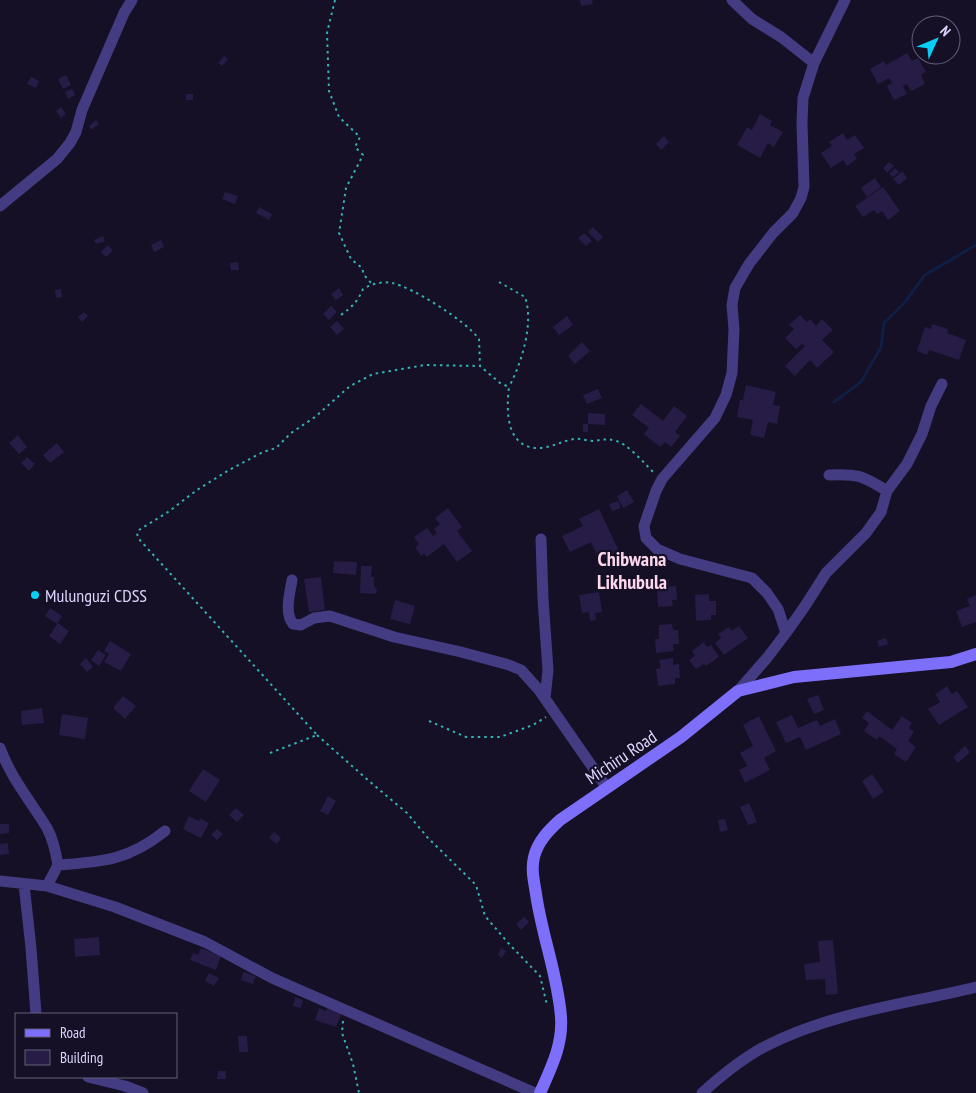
<svg xmlns="http://www.w3.org/2000/svg" width="976" height="1093" viewBox="0 0 976 1093" font-family="'PT Sans Narrow',sans-serif">
<rect width="100%" height="100%" fill="#151025"/>
<g fill="none" stroke-linecap="round" stroke-linejoin="round">
<path stroke="#0e1e45" stroke-width="3" d="M834,402L861,382L881,347L884,323L905,302L925,275L976,245"/>
</g>
<path fill="#271c45" d="M580,0H592L593,4L581,6Z
M907,53L912,61L918,58L926,72L921,75L925,84L911,91L907,84L903,86L907,94L894,100L887,86L892,83L889,78L878,84L870,69L884,61L886,65Z
M224,56L228,59L222,66L218,63Z
M66,75L71,85L63,89L58,79Z
M31,77L39,81L36,88L27,84Z
M72,89L75,95L68,99L65,92Z
M186,94H193V100H186Z
M61,107L66,114L61,118L56,111Z
M760,114L772,121L770,125L783,132L774,147L768,143L760,158L737,145L747,127L752,130Z
M96,120L99,124L91,130L89,126Z
M843,133L847,140L855,135L864,148L854,154L857,159L847,166L843,160L831,168L821,153L832,146L829,142Z
M664,136L669,142L661,150L656,144Z
M889,162L894,166L887,173L883,168Z
M895,168L899,172L893,177L889,174Z
M902,171L907,178L899,185L893,179Z
M875,178L881,187L867,197L861,188Z
M883,187L900,211L888,220L882,211L877,214L874,210L863,217L855,206Z
M225,192L238,196L235,204L222,199Z
M259,207L272,214L269,220L256,213Z
M593,227L603,237L598,242L588,232Z
M584,233L592,241L586,246L578,238Z
M103,236L105,241L96,244L94,240Z
M161,240L164,247L154,252L151,245Z
M108,245L113,251L106,257L101,252Z
M238,262L239,270H231L230,263Z
M339,288L343,295L336,300L331,294Z
M61,289L62,297L56,298L55,290Z
M331,306L337,312L329,320L323,314Z
M84,312L88,316L82,322L78,317Z
M800,315L807,322L810,319L816,326L822,319L833,330L822,340L834,352L817,368L810,360L795,376L785,366L805,346L802,344L796,349L785,338L794,329L789,325Z
M567,316L573,325L559,335L553,327Z
M337,321L344,329L337,335L330,327Z
M932,324L948,329L947,333L966,340L959,360L929,350L927,355L917,351L925,327L931,329Z
M582,342L590,351L575,364L568,356Z
M746,385L776,392L773,405L780,406L777,424L768,422L764,438L750,435L753,420L737,417L740,400H743Z
M598,389L602,398L587,404L583,395Z
M641,404L663,421L674,406L687,416L675,432L680,436L671,447L665,442L660,447L644,434L649,428L632,415Z
M588,413L605,414V425L588,424Z
M583,424H588V432H583Z
M18,435L27,447L19,454L9,443Z
M57,443L64,452L50,463L43,455Z
M27,457L35,464L29,471L21,463Z
M627,490L634,502L623,508L617,496Z
M618,501L621,508L612,511L609,504Z
M448,508L462,527L457,531L472,551L457,562L444,544L427,557L424,554L421,556L415,547L419,544L414,537L427,528L433,536L437,533L434,529L440,524L435,518Z
M599,509L619,551L600,560L591,542L570,552L562,536L583,526L579,519Z
M334,561L357,562L356,575L333,573Z
M361,566H372L371,577H374V587L377,588L376,594L360,593Z
M321,577L325,610L309,612L304,579Z
M669,579V587L676,586L677,600H672L673,606L658,607L656,580Z
M599,592L602,612L595,613L596,620L590,621L589,612L582,613L579,595Z
M709,594V601H716V615H711V620L696,621L695,595Z
M976,595V622L962,627L956,611L970,606L967,599Z
M395,600L415,606L410,624L390,619Z
M50,608L62,616L57,624L45,616Z
M58,623L69,631L60,644L49,636Z
M672,624L673,630H678L679,644H673L674,651L656,653L655,639H659V625Z
M739,626L748,638L724,655L715,643L721,638L718,634L729,627L732,631Z
M886,638L888,644L879,647L877,641Z
M110,641L131,654L121,671L104,662L109,654L104,651Z
M704,642L707,647L711,645L719,657L706,666L704,664L696,669L689,660L695,656L692,651Z
M98,650L106,655L99,666L91,660Z
M86,658L93,667L87,672L80,664Z
M673,658V665L679,664L680,678H675V684L658,686L656,669L661,668L659,660Z
M947,686L952,694L957,691L968,707L939,725L928,709L940,702L935,694Z
M818,695L824,710L814,714L807,699Z
M123,696L136,706L125,719L113,708Z
M42,708L44,723L22,725L21,711Z
M867,711L892,730L902,716L912,723L909,728L914,732L908,741L916,747L906,762L894,754L897,749L879,736L877,740L864,731L869,723L862,718Z
M62,714L88,718L85,739L59,735Z
M792,715L798,728L817,720L820,726L835,719L841,734L806,750L800,737L786,743L776,722Z
M759,716L776,751L764,758L770,770L745,783L739,770L747,766L740,753L753,746L743,725Z
M965,746L970,752L958,763L953,757Z
M203,769L220,780L206,802L189,791Z
M872,774L884,792L873,799L862,781Z
M328,796L336,801L328,815L320,811Z
M749,803L757,822L748,825L740,807Z
M236,808L244,815L237,822L229,815Z
M189,816L199,821L200,818L209,823L201,838L183,829Z
M725,819L728,830L720,832L718,820Z
M0,824H9V833L0,834Z
M217,829L223,834L217,840L211,835Z
M274,832L281,838L277,844L269,838Z
M8,843L9,854L0,855V844Z
M524,917L529,922L521,930L516,924Z
M99,937L100,955L75,957L74,939Z
M833,940L838,994L826,995L825,979L806,980L804,964L820,962L818,941Z
M201,948L221,956L216,970L190,960L193,953L198,955Z
M501,948L506,951L502,958L498,955Z
M243,972L256,976L253,984L241,980Z
M209,973L219,978L214,986L205,981Z
M295,997L303,1000L301,1008L293,1006Z
M328,1004L343,1010L336,1027L315,1020L319,1008L326,1011Z
M238,1036H247L248,1052H239Z
M218,1071H226V1079H217Z"/>
<g fill="none" stroke-linecap="round" stroke-linejoin="round">
<path stroke="#33b1b3" stroke-width="2" stroke-dasharray="2.5 4" stroke-linecap="butt" d="M335,0L327,33L329,91L339,117L360,137L355,147L363,155L346,188L339,233L351,259L362,268L364,275L372,284
M499,282L525,297C534,323 522,362 509,387
M341,315C352,307 358,301 363,289C371,284 382,281 392,283C413,287 467,322 479,339L480,366L500,383L509,387C506,412 506,449 540,448C552,447 563,441 574,439C581,438 587,441 593,441C602,440 607,438 616,441C628,444 645,464 654,473
M429,721L466,737H500L533,725L546,717
M317,735L369,781L407,813L428,838L476,885L485,916L510,945L540,976L547,1005
M270,753L317,735L138,538L137,533L139,530L168,512L197,490L229,470L263,452L276,448L291,433L315,417L350,386L373,374L425,365L480,366
M343,1021L342,1033L353,1064L359,1093"/>
<path stroke="#443c82" stroke-width="11" d="M732,0L752,19L781,37L814,63
M0,206L57,159L70,143L76,132L82,110L124,13L132,0
M829,475C858,474 862,475 887,491
M541,539L543,599L548,670L545,699
M292,580C290,593 284,613 293,624L301,625L314,618L330,616L394,637L461,652L509,665L521,670L539,690L607,788
M786,633L805,606L826,573L866,533L881,512L887,491L907,464L922,434L931,406L942,384
M738,691L767,658L786,633L778,609L767,593L752,578L680,559L657,549L646,538L644,526L656,491L662,479L715,418L726,395L732,373L734,329L732,305L735,288L749,264L773,233L793,213L801,198L804,187L802,123L803,98L814,63L845,0
M0,748C12,780 30,800 47,828C53,839 56,853 58,865
M0,881L47,886L115,907L205,942L272,978L535,1093
M24,884L31,948L36,1014
M47,886L58,865C103,862 129,860 165,831
M88,1077L125,1086L143,1093
M702,1093C722,1075 745,1056 770,1044C834,1012 907,1004 976,987"/>
<path stroke="#7d6ffa" stroke-width="12" d="M540,1093C551,1068 563,1045 561,1017C558,976 542,936 536,894C534,881 531,870 534,857C538,841 549,830 560,820L681,737L738,691L794,677L951,662L976,654"/>
</g>
<circle fill="#08cdf6" stroke="#151025" stroke-width="2" cx="35" cy="595" r="5"/>
<g text-anchor="middle" dominant-baseline="central" stroke-width="4.5" stroke-linejoin="round" paint-order="stroke">
<g font-size="18" fill="#dcd5fe" stroke="#151025" text-anchor="start">
<text x="45" y="595">Mulunguzi CDSS</text>
</g>
<g font-size="18" fill="#dcd5fe" stroke="#151025">
<text transform="translate(621 757) rotate(-34)">Michiru Road</text>
</g>
<g font-size="20" font-weight="bold" fill="#fed7ed" stroke="#151025">
<text x="632" y="559">Chibwana<tspan x="632" dy="23">Likhubula</tspan></text>
</g>
</g>
<rect x="15" y="1013" width="162" height="65" fill="#151025" stroke="#655f7c"/>
<rect x="25" y="1029" width="25" height="8" fill="#7d6ffa" stroke="#655f7c"/>
<text x="60" y="1038" font-size="15" fill="#dcd5fe">Road</text>
<rect x="25" y="1050" width="25" height="15" fill="#271c45" stroke="#655f7c"/>
<text x="60" y="1063" font-size="15" fill="#dcd5fe">Building</text>
<g transform="translate(936 40) rotate(46)"><circle r="24" fill="#151025" stroke="#655f7c"/>
<path d="M0-4L9 19L0 12L-9 19Z" fill="#08cdf6"/>
<text y="-8" font-size="14" font-weight="bold" text-anchor="middle" fill="#dcd5fe">N</text>
</g>
</svg>
